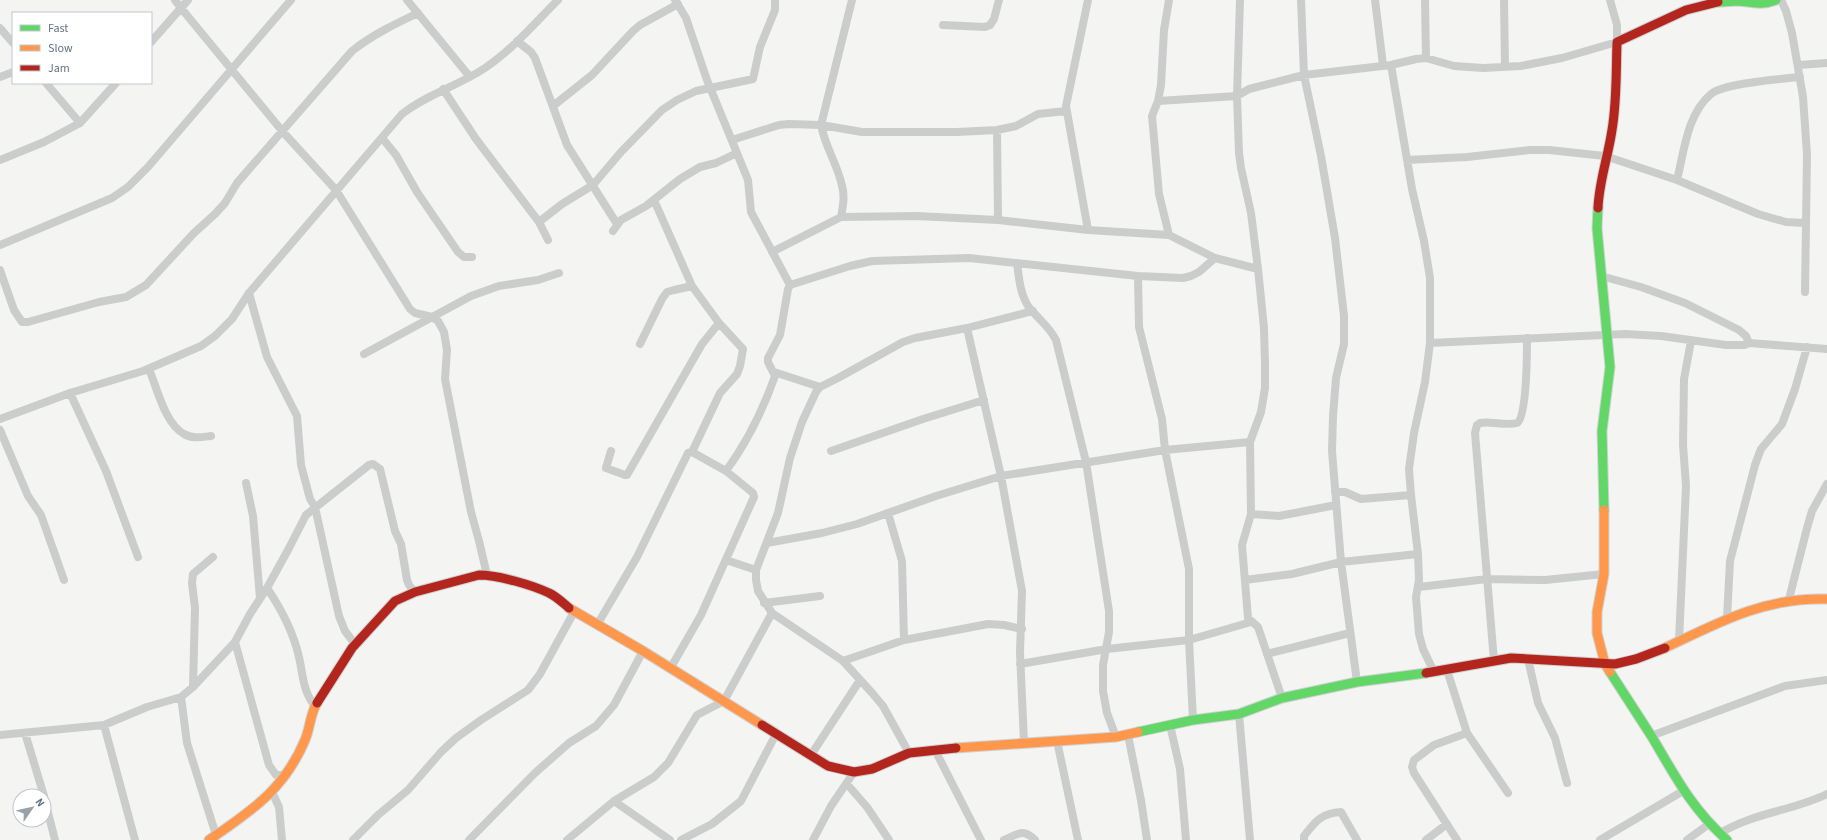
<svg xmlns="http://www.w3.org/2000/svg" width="1827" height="840" viewBox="0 0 1827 840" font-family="'Source Sans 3',sans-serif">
<rect width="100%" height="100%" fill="#f4f4f2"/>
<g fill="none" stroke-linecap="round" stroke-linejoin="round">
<g stroke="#d0d2d2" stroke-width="11">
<path id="fast" d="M1718,2C1725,2 1732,1 1738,1C1754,2 1760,6 1776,0
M1598,208L1597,228L1610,367L1602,431L1604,510
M1610,672C1624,694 1638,715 1652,737C1675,776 1692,809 1727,840
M1138,732L1193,720L1239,714L1282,698L1357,682L1426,673"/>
</g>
<g stroke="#d0d2d2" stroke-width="11">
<path id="slow" d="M1604,510V574L1597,612V633L1605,664L1610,672
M569,608L643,651L762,725
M1665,648C1719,622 1765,597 1827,599
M956,748L1116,737L1138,732
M209,840C251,811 284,790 305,740C310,729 310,714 317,703"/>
</g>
<g stroke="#d0d2d2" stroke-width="11">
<path id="jam" d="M1598,208C1599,182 1608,157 1612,130C1617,101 1616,71 1617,42L1686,10L1718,2
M1426,673L1511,658L1615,664L1636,659L1665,648
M317,703L352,648L395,601L415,592L479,575C498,575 532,585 549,593C556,596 563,603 569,608
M762,725L828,766L854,772L872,769L909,753L956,748"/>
</g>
<path stroke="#cbcdcd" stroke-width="8" d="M188,0L181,8L283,132L336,190L410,309L415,313L432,317L438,321L444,332L447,350L445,379L471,512L479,541L487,575
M407,0L470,77
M675,0L686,18L707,80L748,180L751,212L790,285
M1240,0L1237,96L1239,153L1241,168L1251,213L1258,269L1264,328L1265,364V388L1261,412L1250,442L1251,514L1242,545L1248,618L1258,627L1282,698
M1301,0L1304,75L1321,156L1335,238L1344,316V344L1336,378L1333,416L1332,451L1341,562L1357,682
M1375,0L1383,65
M1425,0L1426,58
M1504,0L1505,67
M1781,0L1786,11L1792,33L1803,97L1807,154L1805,292
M943,25L985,27L990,25L994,19L999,0
M0,28L13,43
M517,41L531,52L535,58L567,145L617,224
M151,42L181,8L175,0
M1391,65L1412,189L1424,241L1430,278V343L1425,382L1414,433L1409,469L1411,495L1418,554L1419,580L1416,597L1419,634L1423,649L1434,672
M1799,65L1827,63
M0,77L13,72
M443,89L476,139L539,222L548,240
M1158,101L1237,96L1249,89L1304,75L1391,65L1416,59L1426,58L1454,66L1483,68L1521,66L1562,58L1617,42V25L1610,0
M553,106L592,75L633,31L640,25L678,4
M80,123L116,83
M997,130L998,220
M382,138L396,155L417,192L458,252L464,257H472
M732,140L779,125L789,124L821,125L862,132H957L997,130L1016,126L1038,114L1066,111
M0,160L44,142L80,123L46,83
M1407,160L1467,157L1530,150H1549L1605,156L1677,180L1758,214L1786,222L1805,223
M1677,180C1684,152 1687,114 1711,94C1724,83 1781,79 1800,77
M654,200L692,286L719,323L743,349L740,366L737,374L720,393L692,452
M841,217C843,206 845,196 842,186C838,165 825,147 821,125L852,0
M539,222L562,204L593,185L621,152L662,110L677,100L696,91L753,79L760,47L775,10V0
M1088,230L1066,106L1088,0
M613,231L621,220L646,206L680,179L700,167L716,163L737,153
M1169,235L1159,194L1152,116L1158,101L1161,85L1164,30L1169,0
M0,245L112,198L128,187L148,167L291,0
M772,252L841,217L916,216L998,220L1088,230L1169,235L1215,258L1258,269
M1017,263C1019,278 1020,293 1028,306C1037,318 1049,326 1056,340L1086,462L1109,611V632L1103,665V691L1107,713L1116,737
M0,270L14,310L22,322H28L99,302L126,297L146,285L194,233L215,214L225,203L237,183L352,51C372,35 395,24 418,13
M1138,276L1183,278L1191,276L1199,272L1215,258
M1601,276L1641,287L1685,303L1739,330L1746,336L1749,343
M249,293L267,357L297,416L301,465L310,499L315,507L339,616L345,631L355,644
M967,328L1001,476L1022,591L1020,652L1024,743
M1430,343L1625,334L1661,336L1726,345H1745L1749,343L1827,349
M640,344L662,299L667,292L674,290L692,286
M364,354L471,296L499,286L538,280L559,273
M149,369C157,388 165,424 184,434C192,439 202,437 211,436
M774,372L820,387
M70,393L106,471L138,557
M0,419L70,393L143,371L201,346L215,336L232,319L249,293L402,114C427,94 458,86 485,68C512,50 535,23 558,0
M0,430L28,496L41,515L64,580
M611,451L606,468L625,475H627L702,344L719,323
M831,451L923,419L984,400
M726,471C748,441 763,410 775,376L768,362V358L780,335L788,289L790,285L850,266L872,261L969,258L1138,276L1139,327L1162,419L1165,450L1189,569V640L1193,720
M246,483L253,516L260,598
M1335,492H1345L1361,499L1411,495
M888,513L902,561L904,640
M1251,514L1279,516L1336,505
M767,543L822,533L857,524L936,496L1001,476L1165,450L1250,442
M726,560L756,570
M1245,580L1292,574L1341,562L1418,554
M1419,587L1487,579L1545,580L1604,574
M267,588C282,610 293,631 299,657C303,675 303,692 315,706
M1789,599L1807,528L1812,511L1827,484
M764,603L820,596
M1727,618L1730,561L1755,465L1761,449L1782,424L1795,389L1807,347
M597,625L637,557L688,453L692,452L726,471L753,493L754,497L701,615L670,669
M1679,641L1686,486L1683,445L1684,379L1691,341
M235,642L269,765L276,775H287
M1267,654L1350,633
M1528,659L1538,703L1555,738L1567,783
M843,661L904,640L988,624L1004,625L1022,629
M1494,661L1475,433L1477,425L1480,423C1491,421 1506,426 1517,423C1527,419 1527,351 1527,338
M1020,664L1107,649L1189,640L1251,622
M1447,670L1467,733L1508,793
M193,687L195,608L192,583L193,574L213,557
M181,697L187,743L216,835
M1239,714L1250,840
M104,725L135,840
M1170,725L1180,769L1186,840
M25,733L44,796
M0,735L104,725L147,707L181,697L193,687L235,642L250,614L267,588L288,550L306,515L369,465L373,464L380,469L395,531L401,544L407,580L409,585L415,592
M1128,735L1141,800L1147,840
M1651,736L1785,686L1827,680
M1057,741L1078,840
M935,750L981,840
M909,753L883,706L873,694L843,661L772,613L758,591L756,580V570L778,513L790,458L802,422L816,392L820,387L838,378L903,342L915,338L967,328L1033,311
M811,755L860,680
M847,784L867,807L889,840
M272,792L279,807L282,840
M44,797L55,840
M614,801L670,840
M1720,833C1756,812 1792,811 1827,794
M353,840L378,815L408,790L441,752L456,738L481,720L528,690L540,674L574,612
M469,840L535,773L569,743L596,726L614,705L643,651
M567,840L614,801L654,777L668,763L697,715L724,701L772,613
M681,840L712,824L741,801L776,734
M813,840L831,806L854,772
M1004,840C1018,834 1023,828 1035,840
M1304,840V836C1315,822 1321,813 1341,812L1357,840
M1426,840L1447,824
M1457,840L1414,773L1412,767L1414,760L1434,745L1467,733
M1600,840L1683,791
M1687,840L1709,824"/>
<use href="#fast" stroke="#63d668" stroke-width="9"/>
<use href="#slow" stroke="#ff974d" stroke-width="9"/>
<use href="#jam" stroke="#b3261e" stroke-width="9"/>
</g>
<rect x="12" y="12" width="140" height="72" fill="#ffffff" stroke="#c1c7ce"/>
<rect x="20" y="25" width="20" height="6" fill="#63d668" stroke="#c1c7ce"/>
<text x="48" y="32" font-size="12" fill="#637484">Fast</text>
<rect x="20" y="45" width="20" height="6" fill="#ff974d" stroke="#c1c7ce"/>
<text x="48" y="52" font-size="12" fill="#637484">Slow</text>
<rect x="20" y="65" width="20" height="6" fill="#b3261e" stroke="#c1c7ce"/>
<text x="48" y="72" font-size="12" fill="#637484">Jam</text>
<g transform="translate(32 808) rotate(56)"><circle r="19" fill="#ffffff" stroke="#c1c7ce"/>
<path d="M0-3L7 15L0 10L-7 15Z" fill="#96a1aa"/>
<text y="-6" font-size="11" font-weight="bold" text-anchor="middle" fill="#637484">N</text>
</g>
</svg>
